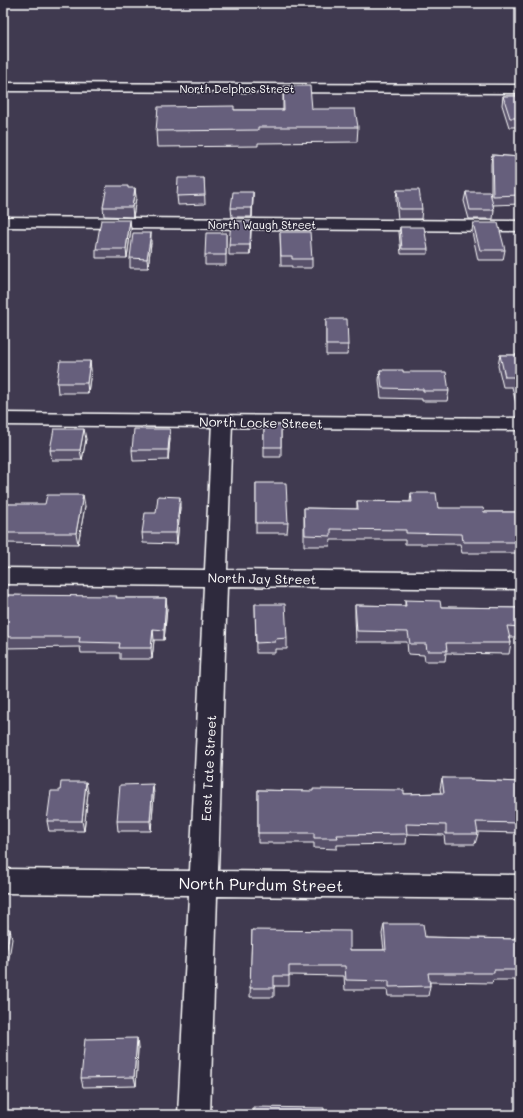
<svg xmlns="http://www.w3.org/2000/svg" width="523" height="1118" viewBox="0 0 523 1118" font-family="Mali,sans-serif">
<rect width="100%" height="100%" fill="#403a50"/>
<filter id="ink" filterUnits="userSpaceOnUse"><feTurbulence type="fractalNoise" baseFrequency=".025" numOctaves="2"/><feDisplacementMap in="SourceGraphic" scale="8" xChannelSelector="R" yChannelSelector="G"/><feConvolveMatrix kernelMatrix="1 2 1 2 8 2 1 2 1" color-interpolation-filters="sRGB"/></filter>
<g filter="url(#ink)">
<g fill="none" stroke-linecap="round" stroke-linejoin="round">
<g stroke="#fff" stroke-width="3">
<path id="minor" d="M3,83L520,85V93L3,91Z
M3,217L520,221V231L3,227Z
M222,416L229,418L232,422L227,570L520,573V589L227,586L218,871L520,875V899L217,896L210,1115H178L189,895L3,893V869L190,871L204,586L3,584V568L205,570L212,422L215,418Z"/>
</g>
<g stroke="#fff" stroke-width="3">
<path id="tertiary" d="M3,413L520,418V430L3,425Z"/>
</g>
<use href="#minor" fill="#2f2a3d" fill-rule="evenodd"/>
<use href="#tertiary" fill="#2f2a3d" fill-rule="evenodd"/>
</g>
<path fill="#58516b" stroke="#fff" d="M283,86L312,109L358,127L357,142L258,143V146L157,147L156,131L234,110H283Z
M503,96H520V127H509L502,105Z
M492,155L520,157V204L493,205L494,210L493,219H469L464,201L466,192L491,197V164Z
M204,178L205,204L178,205L177,196Z
M135,188L136,198L133,217L104,216L103,207Z
M397,190L422,209L421,219H398L396,199Z
M253,192L252,217H232L231,208Z
M130,220L131,229L127,258H96V249Z
M473,223L505,250L503,260H478L472,232Z
M400,227L428,249V254H401L399,232Z
M251,230L250,255H229V245Z
M280,232L312,259V268H292V266H281Z
M226,233V265H205V255Z
M151,243L148,268H130V258Z
M326,319L348,345L347,355H326Z
M500,355H520V407H517L512,387H503L498,366Z
M90,361L91,371L88,393H58L57,383Z
M380,370L403,372L449,391L447,401H422V399L381,398L379,380Z
M264,425H281V457H264Z
M86,439L82,460H52L50,450Z
M170,439L168,460L133,461L132,450Z
M256,483L288,523L287,533H256Z
M411,493L438,508L484,512H520V553H462L460,544H405V540H331L330,546H304V508L357,509V501L410,502Z
M3,504L85,506L78,544L3,543Z
M180,507L177,544L143,543L142,533L156,513Z
M3,595L117,598H166L167,608L164,640H154L152,659H120V653H81L80,647L3,648Z
M405,600L441,607L520,608V637H510L511,643L509,654L446,653L445,661H425L424,655L408,654L407,642H356L355,616V605L405,606Z
M255,604L287,638V649H275V653H256Z
M442,778L470,780L520,782V833L477,832L478,834L475,844H445L444,835L407,834L406,844L337,845V849L314,848V843H258V790L404,794L441,793L440,789Z
M88,792L84,831H49L47,821Z
M154,794L151,831H118L117,821Z
M384,924L425,937L514,939L515,937L520,938V980H493L492,983L430,982V986L428,996H388L387,990H345L344,976L289,975V986H274V997H250L252,930L350,950H384L382,934Z
M138,1048L136,1086L83,1087L81,1078Z"/>
<path fill="#474257" stroke="#fff" d="M135,188L136,198L133,217L132,207Z
M253,192V201L252,217V208Z
M130,220L131,229L127,258L126,249Z
M251,221V230L250,255V245Z
M151,233V243L148,268L147,259Z
M90,361L91,371L88,393L87,383Z
M84,429L86,439L82,460L80,450Z
M170,429V439L168,460V450Z
M83,495L85,506L78,544L76,533Z
M180,497V507L177,544L176,533Z
M166,598L167,608L164,640V630Z
M153,629L154,640L152,659L151,648Z
M86,782L88,792L84,831L82,821Z
M153,784L154,794L151,831L150,821Z
M4,915L7,925L4,938L3,934V920Z
M10,929L12,939L3,997V970Z
M137,1038L138,1048L136,1086L134,1077Z"/>
<path fill="#665e7c" stroke="#fff" d="M283,86H310L312,109H355L358,127H258V130L156,131L158,107L234,106V110H284Z
M503,96H520V118H510Z
M492,155L520,157V195L493,196Z
M178,178H204L205,195L177,196Z
M107,186H128V188H135L132,207H103Z
M397,190H419L422,209H399Z
M233,192H253L252,208H231Z
M466,192H490L494,210H470Z
M101,220H130L126,249H96Z
M231,221H251L250,245H229Z
M473,223H498L505,250H480Z
M400,227H424L428,249H402Z
M280,232H310L312,259H292V256H281Z
M133,233H151L147,259L130,258Z
M206,233H226V255H205Z
M326,319H347L348,345H326Z
M500,355H520V397H519L514,377H505Z
M60,361H90L87,383H57Z
M380,370H403V372H446L449,391H423V389L382,388Z
M264,425H281V447H264Z
M54,429H84L80,450H50Z
M134,429H170L168,450H132Z
M256,483H286L288,523H256Z
M411,493H436L438,508H483L484,512H520V542H463L462,534L406,533V530L331,529V536L305,535L304,508L358,509L357,501L412,502Z
M47,495H83L76,533H3V504H45Z
M158,496L180,497L176,533H142L145,513H156Z
M3,595L117,596L116,598H166L164,630L153,629L151,648H119L120,643L79,642L80,637H3Z
M405,600L440,601L441,607L520,608V627L507,626L511,643H446L447,651H427L426,644H410L408,632L357,631L355,605L406,606Z
M255,604H285L287,638L275,639V642L256,643Z
M442,778H470V780L520,782V823L476,822L478,834H446V825L406,824L407,834L337,835L338,838H314V833H258V790L313,791V789L404,790V794L444,793Z
M61,782H86L82,821H47L51,791H60Z
M153,784L150,821H117L120,785Z
M384,924H423L425,937L515,939V937L520,938V970H494V973H428L430,986L389,987V981L346,980L345,966H289V976H274V988H250L252,930L350,931V950H386Z
M3,929H10L3,970Z
M137,1038L134,1077L81,1078L85,1039Z
M253,1107L324,1108V1115H253Z"/>
</g>
<g text-anchor="middle" dominant-baseline="central" stroke-width="3" stroke-linejoin="round" paint-order="stroke">
<g font-size="11" fill="#fff" stroke="#2f2a3d">
<text x="237" y="88">North Delphos Street</text>
<text x="262" y="224">North Waugh Street</text>
</g>
<g font-size="13" fill="#fff" stroke="#2f2a3d">
<text transform="translate(261 422) rotate(1)">North Locke Street</text>
<text transform="translate(262 578) rotate(1)">North Jay Street</text>
<text transform="translate(208 768) rotate(-87)">East Tate Street</text>
</g>
<g font-size="16" fill="#fff" stroke="#2f2a3d">
<text transform="translate(261 884) rotate(1)">North Purdum Street</text>
</g>
</g>
<rect width="523" height="1118" fill="none" stroke="#2f2a3d" stroke-width="16"/>
<rect x="8" y="8" width="507" height="1102" fill="none" stroke="#fff" stroke-width="1.5" filter="url(#ink)"/>
</svg>
